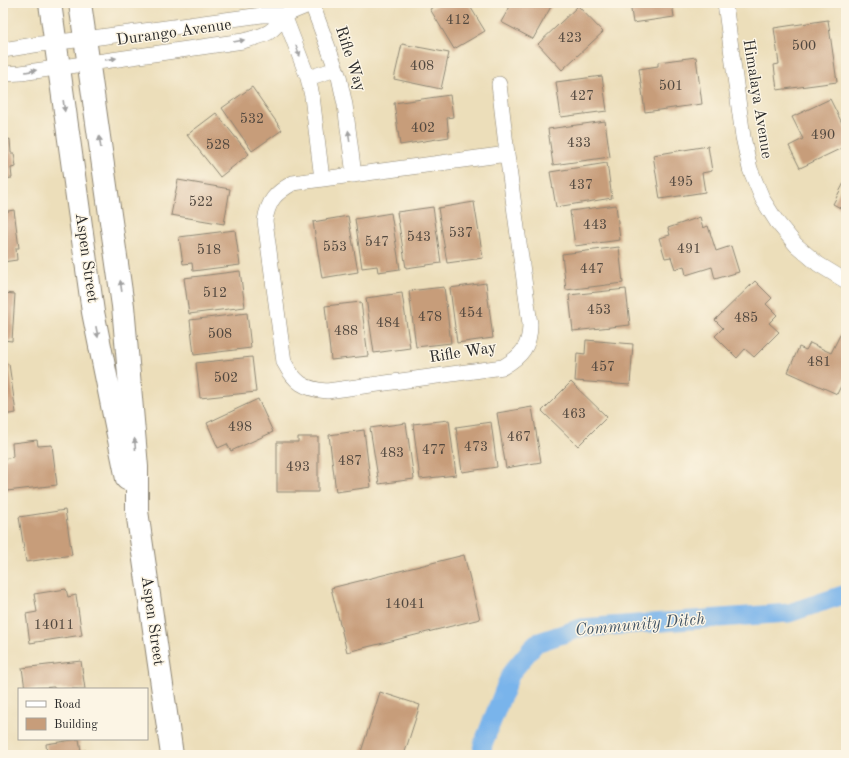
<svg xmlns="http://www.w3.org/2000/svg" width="849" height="758" viewBox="0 0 849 758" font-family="'Old Standard TT',serif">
<rect width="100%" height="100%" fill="#fcf5e5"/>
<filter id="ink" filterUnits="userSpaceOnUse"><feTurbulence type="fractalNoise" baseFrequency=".025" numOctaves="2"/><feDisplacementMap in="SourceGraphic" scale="8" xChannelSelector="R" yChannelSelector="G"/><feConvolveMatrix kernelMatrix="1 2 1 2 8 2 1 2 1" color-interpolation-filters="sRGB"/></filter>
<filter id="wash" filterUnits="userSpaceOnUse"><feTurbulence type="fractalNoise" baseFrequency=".012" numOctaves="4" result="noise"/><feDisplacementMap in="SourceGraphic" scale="16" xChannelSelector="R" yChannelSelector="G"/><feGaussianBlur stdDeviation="0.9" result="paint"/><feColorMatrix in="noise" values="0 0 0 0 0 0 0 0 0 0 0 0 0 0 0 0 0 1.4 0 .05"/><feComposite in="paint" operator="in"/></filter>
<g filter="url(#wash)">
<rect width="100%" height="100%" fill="#ecdeba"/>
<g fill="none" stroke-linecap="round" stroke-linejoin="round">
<path stroke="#79b4eb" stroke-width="19" d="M482,755L483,744L511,673L536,643L581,628L789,613L846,594"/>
</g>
<g id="blocks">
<path fill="#c79d7a" d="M441,3H468L485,31L454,49L430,9Z
M512,3H553L533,39L501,22Z
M630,3H672L674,17L633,23Z
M578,6L603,32L562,70L538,44Z
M828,20L837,82L777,90L774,65L779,64L774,28Z
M402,44L449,53L441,89L394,79Z
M696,57L702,104L645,112L639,69L658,66V62Z
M602,76L607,111L561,117L556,82Z
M252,87L282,130L252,151L222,108Z
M450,95L453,117L447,118L449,137L400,145L394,103Z
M830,99L846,131V146L800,168L789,146L803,139L792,117Z
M216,113L249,154L220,177L187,135Z
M605,121L610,157L553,165L548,129Z
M3,129H6L7,140L10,139L11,153H14L16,167L11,168L12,178L3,179Z
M708,146L712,171L702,173L705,192L660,199L653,155Z
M607,163L612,198L556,207L550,172Z
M846,179V211L833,204Z
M178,180L230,189L224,224L171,215Z
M474,202L483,258L447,263L438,208Z
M616,205L620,240L575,246L570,211Z
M433,207L441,263L406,268L397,212Z
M14,210L19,248H16L17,260L3,262V212Z
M391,213L400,269L378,272L377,266L362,268L355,219Z
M348,216L358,272L322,278L313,222Z
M700,217L703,228L708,226L716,251L731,246L739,272L715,279L712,267L686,275L684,266L675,269L671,257L665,258L659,238L670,235L668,228Z
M235,230L240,265L193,271L192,263L183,264L179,237Z
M619,247L623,283L566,290L562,254Z
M240,271L245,307L189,314L184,278Z
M755,281L772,298L766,304L777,315L769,323L779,332L754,357L745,349L737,358L715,336L723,328L715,320Z
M486,283L493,338L457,343L450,288Z
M444,287L451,343L416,347L409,291Z
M626,289L630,325L573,331L569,295Z
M3,293L15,294L12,341L3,340Z
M402,293L410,348L374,353L366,298Z
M361,302L368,356L331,360L325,306Z
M247,313L251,348L194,355L190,320Z
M843,329L846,330V376L837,394L788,372L799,347L806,350L810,343L831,353Z
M586,340L633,344L630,385L575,381L577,353L585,354Z
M252,357L256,392L200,398L196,363Z
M9,364L16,413L3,415V365Z
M571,382L607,417L578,446L542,411Z
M258,399L273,432L231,451L227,444L218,448L207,423Z
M532,407L541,462L506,468L497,413Z
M449,420L456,475L420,479L413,424Z
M491,422L497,467L462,472L456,427Z
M406,423L414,479L379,484L370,428Z
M364,430L371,487L336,492L329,435Z
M298,437H318V492H277V442H298Z
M37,440L38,446L52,445L57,485L7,491L3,459L13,457L12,443Z
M65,510L72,555L26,562L19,517Z
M464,555L480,619L347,652L331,588Z
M66,589L68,597L76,595L82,635L30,643L26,614L37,612L34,594Z
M81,661L85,689H54V687L25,689L22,668Z
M380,692L420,705L404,755H360Z
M79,739L81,751L86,750L87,755H47L46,744Z"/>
</g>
</g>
<g filter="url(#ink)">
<use href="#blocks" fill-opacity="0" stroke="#8c8472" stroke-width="1"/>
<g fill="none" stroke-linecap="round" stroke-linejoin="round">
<g stroke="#8c8472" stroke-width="16">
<path id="street" d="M725,3L743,137L750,169L763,200L777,222L796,245L818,264L846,281
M312,4L339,77L345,105L354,175
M284,15L308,78L312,96L322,179
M3,50L40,44L85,39L262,15H284L313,3
M3,74L21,73L243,41C264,35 272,35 284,15
M308,78L336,69
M499,84L507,154L530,324C530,346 522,356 503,367L327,391C304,389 295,383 284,362L265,221C268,201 275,193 293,183L507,154"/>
</g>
<g stroke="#8c8472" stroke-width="24">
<path id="secondary" d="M50,3L93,312L127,479
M80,3L123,306L137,467V511L172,755"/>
</g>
<use href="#street" stroke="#fff" stroke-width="15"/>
<use href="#secondary" stroke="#fff" stroke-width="22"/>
</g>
<defs><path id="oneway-solid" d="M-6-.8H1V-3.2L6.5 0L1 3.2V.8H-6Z"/></defs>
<g fill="#a0a0a0">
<use href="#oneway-solid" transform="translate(239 41) rotate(-10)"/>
<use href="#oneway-solid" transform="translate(298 51) rotate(70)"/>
<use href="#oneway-solid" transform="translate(111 59) rotate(-8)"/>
<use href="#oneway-solid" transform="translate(31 71) rotate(-9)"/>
<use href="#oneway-solid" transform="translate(64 106) rotate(82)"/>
<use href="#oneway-solid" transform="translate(349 136) rotate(-97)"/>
<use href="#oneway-solid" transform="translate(100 142) rotate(-98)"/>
<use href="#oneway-solid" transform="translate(121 286) rotate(-98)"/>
<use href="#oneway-solid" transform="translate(97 332) rotate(79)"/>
<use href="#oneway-solid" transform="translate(135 444) rotate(-95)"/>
</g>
</g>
<g text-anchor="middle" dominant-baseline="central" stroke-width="3" stroke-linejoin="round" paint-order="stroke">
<g font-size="14" fill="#52483f">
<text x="458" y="20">412</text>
<text x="570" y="38">423</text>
<text x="804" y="46">500</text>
<text x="422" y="66">408</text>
<text x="671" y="86">501</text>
<text x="582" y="96">427</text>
<text x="252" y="119">532</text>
<text x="423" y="128">402</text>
<text x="823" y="135">490</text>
<text x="579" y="143">433</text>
<text x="218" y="145">528</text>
<text x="681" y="182">495</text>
<text x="581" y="185">437</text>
<text x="201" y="202">522</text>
<text x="595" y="225">443</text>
<text x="461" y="233">537</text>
<text x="419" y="237">543</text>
<text x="377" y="242">547</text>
<text x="335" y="247">553</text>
<text x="689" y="249">491</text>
<text x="209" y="250">518</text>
<text x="592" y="269">447</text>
<text x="215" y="293">512</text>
<text x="599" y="310">453</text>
<text x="471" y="313">454</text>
<text x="430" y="317">478</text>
<text x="746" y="318">485</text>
<text x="388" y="323">484</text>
<text x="346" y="331">488</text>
<text x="220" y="334">508</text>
<text x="819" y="362">481</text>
<text x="603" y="367">457</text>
<text x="226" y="378">502</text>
<text x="574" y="414">463</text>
<text x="240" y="427">498</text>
<text x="519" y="437">467</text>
<text x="476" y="447">473</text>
<text x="434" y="450">477</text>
<text x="392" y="453">483</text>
<text x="350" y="461">487</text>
<text x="298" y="467">493</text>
<text x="405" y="604">14041</text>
<text x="54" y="625">14011</text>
</g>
<g font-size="16" fill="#2b2b2b" stroke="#fcf5e5">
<text transform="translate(174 33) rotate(-8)">Durango Avenue</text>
<text transform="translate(350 59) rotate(72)">Rifle Way</text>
<text transform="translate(757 99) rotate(81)">Himalaya Avenue</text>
<text transform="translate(86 258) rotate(82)">Aspen Street</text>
<text transform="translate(463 353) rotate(-9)">Rifle Way</text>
<text transform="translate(152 621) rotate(82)">Aspen Street</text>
</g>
<g font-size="17" font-style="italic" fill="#425465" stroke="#fcf5e5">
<text transform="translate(640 625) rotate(-5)">Community Ditch</text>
</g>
</g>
<rect width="849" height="758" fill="none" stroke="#fcf5e5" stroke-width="16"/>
<rect x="18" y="688" width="130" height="52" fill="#fcf5e5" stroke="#a8a49b"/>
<rect x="26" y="701" width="20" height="6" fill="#ffffff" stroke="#a8a49b"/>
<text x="54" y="708" font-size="12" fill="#2b2b2b">Road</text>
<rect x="26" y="718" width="20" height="12" fill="#c79d7a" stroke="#a8a49b"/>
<text x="54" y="728" font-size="12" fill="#2b2b2b">Building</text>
</svg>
